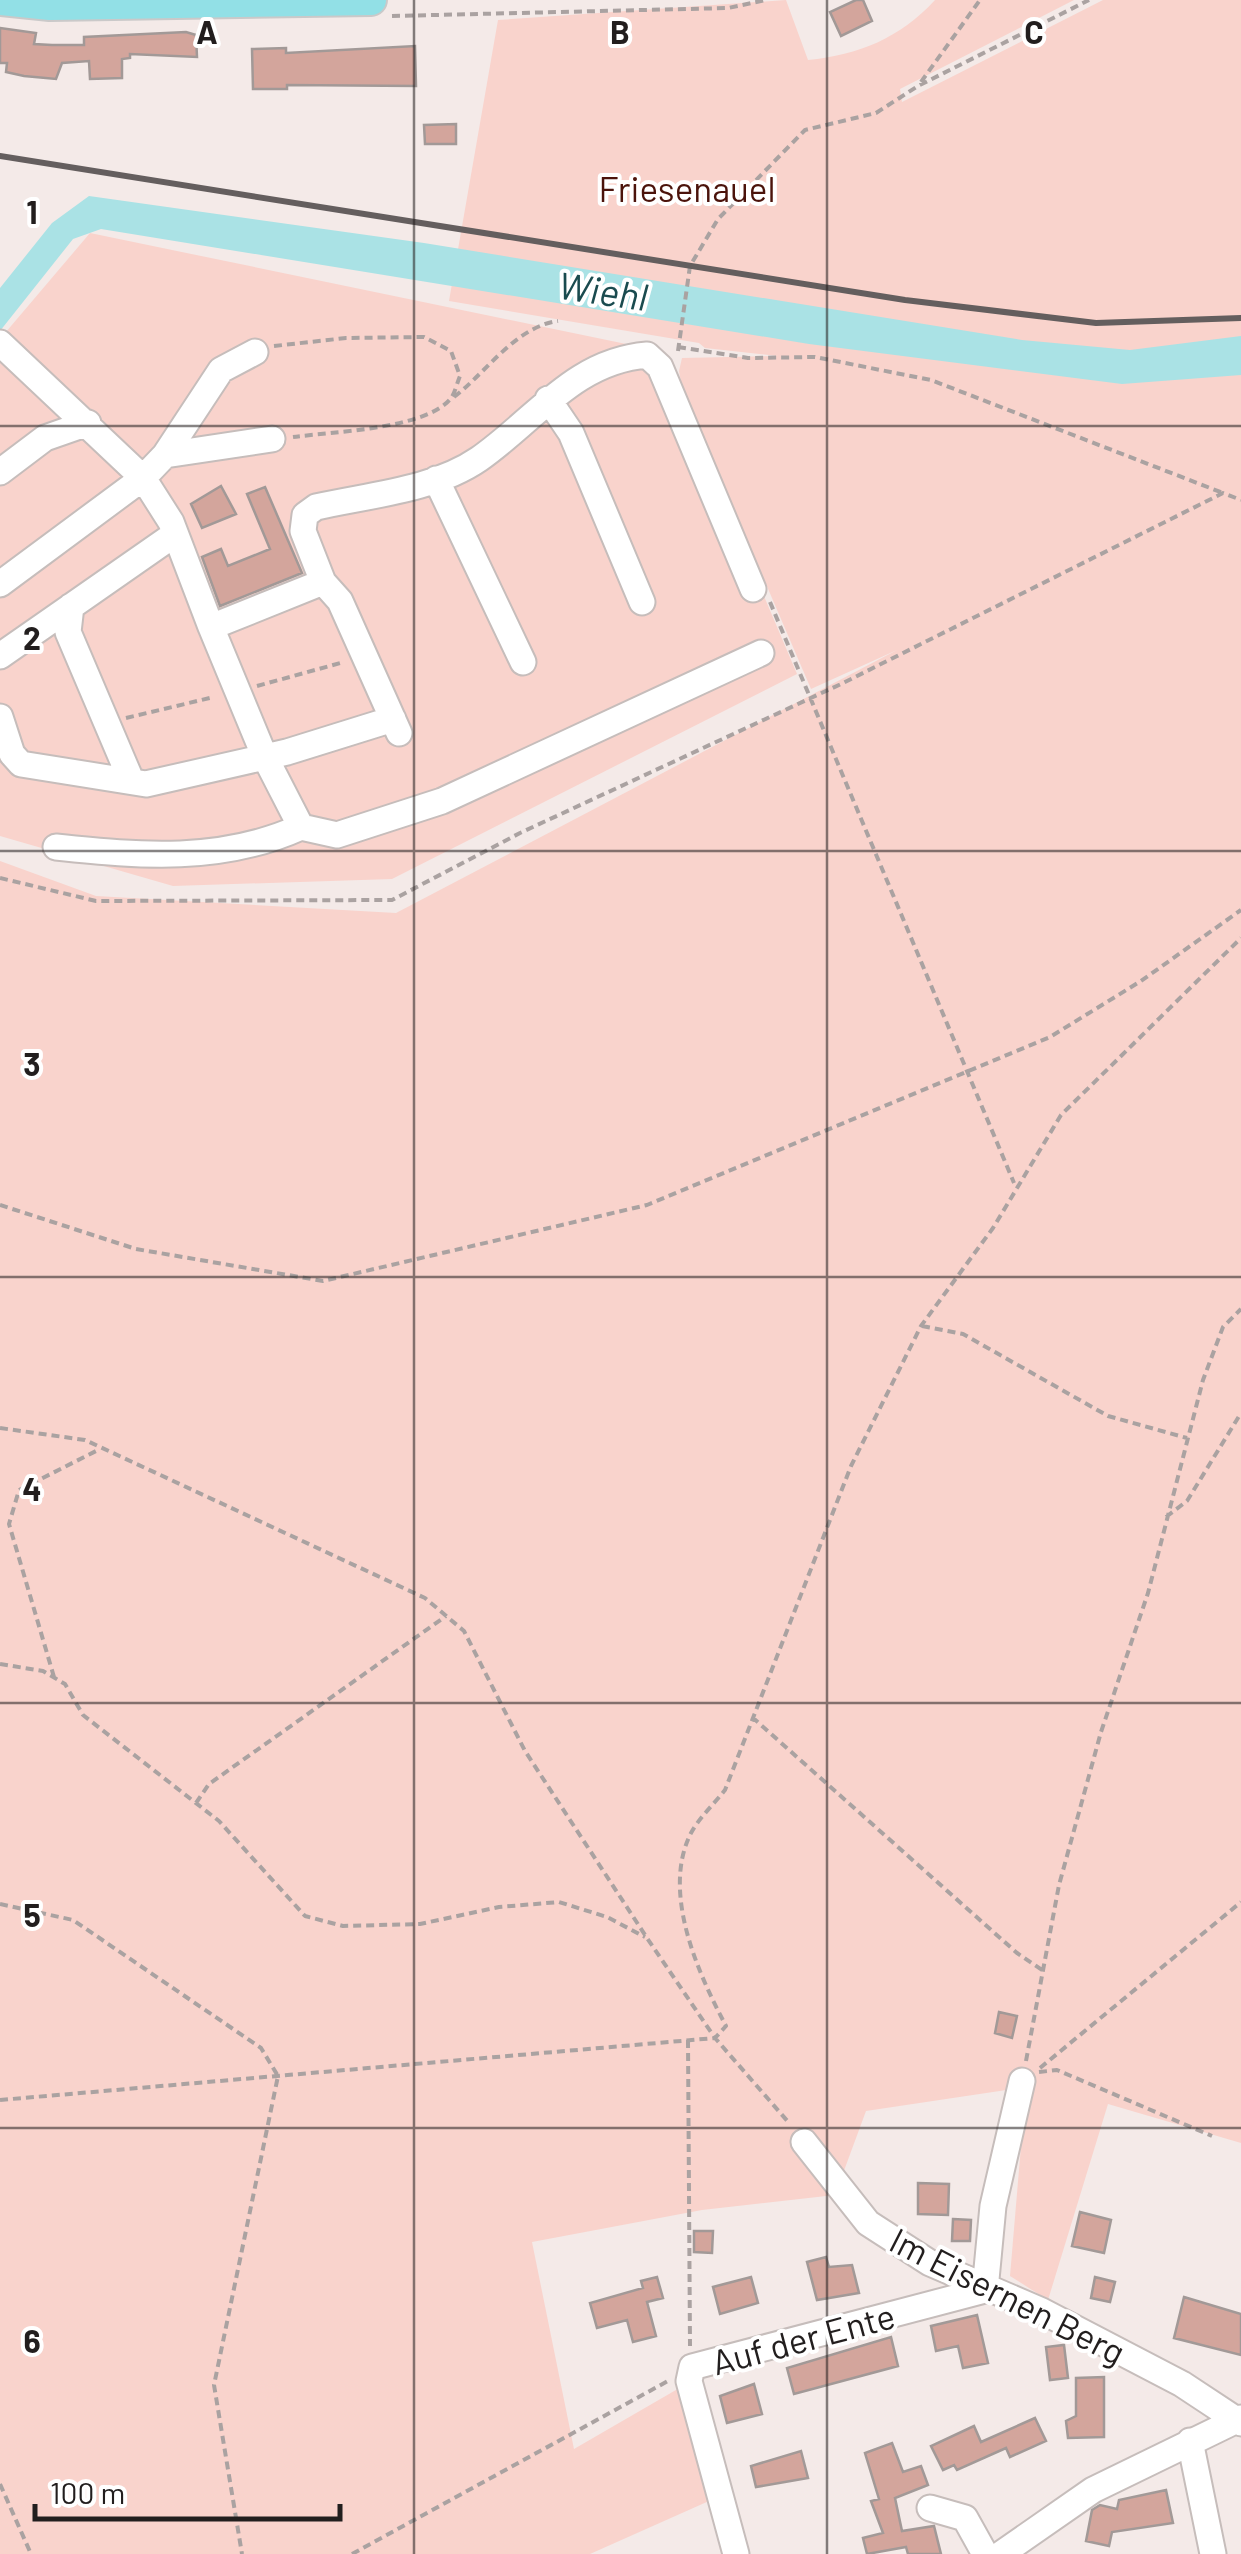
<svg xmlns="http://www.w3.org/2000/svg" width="1241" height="2554" viewBox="0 0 1241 2554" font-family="Barlow,sans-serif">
<rect width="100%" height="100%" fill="#f4eae8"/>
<path fill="#f9d3cc" d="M786,0L808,60C859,55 900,38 935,0H1074L900,89L902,102L1103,0H1241V2143L1108,2104L1048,2300L1010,2276L1026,2087L866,2111L835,2195L702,2210L532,2242L574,2449L688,2383L718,2497L590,2554H0V861L96,896L396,913L897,650L811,689L682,388L679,371L682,358L778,356L705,348L699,343L449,301L498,20Z
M90,233L660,351L797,674L392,879L173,886L0,836V339Z"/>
<path fill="#aae2e5" d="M89,196L424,243L1022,340L1130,350L1241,336V375L1122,384L809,344L101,229L73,239L0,331V288L52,223Z"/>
<path fill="#d3a59c" stroke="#a29997" stroke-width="2.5" d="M856,0H863L872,21L841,36L830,12Z
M0,28L36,33L34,44L52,45H84V37L186,32L196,35L197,57L130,54V58L122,59V78L90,79L89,61L62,63L56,79L24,76L6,72L7,63H0Z
M415,46L416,86L287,85V89H253L252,49L286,48V53Z
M456,124V144H425L424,125Z
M221,486L236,514L202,528L191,504Z
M265,487L302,573L220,606L202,557L221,549L228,566L270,549L247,494Z
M999,2012L1017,2016L1012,2038L995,2033Z
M918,2183L949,2184L948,2215L918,2214Z
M1080,2212L1111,2220L1104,2253L1072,2246Z
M953,2219L971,2220L970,2241H952Z
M694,2231H713L712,2253L694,2252Z
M826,2257L829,2267L852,2265L859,2293L817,2300L807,2262Z
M657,2277L663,2298L647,2302L656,2336L633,2342L627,2320L597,2328L590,2303L643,2288L641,2281Z
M751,2277L758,2303L720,2314L713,2287Z
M1095,2277L1115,2282L1110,2302L1091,2298Z
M1184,2297L1241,2314V2355L1174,2338Z
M977,2315L988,2363L963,2368L958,2346L936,2351L931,2326Z
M891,2337L898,2366L794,2394L787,2368Z
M1064,2345L1068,2378L1050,2380L1046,2347Z
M1104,2377V2437L1068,2438L1066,2421L1076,2416V2378Z
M754,2384L762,2414L727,2423L720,2396Z
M1035,2418L1046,2441L1010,2457L1006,2448L957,2470L954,2465L943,2470L931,2446L974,2426L981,2442Z
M892,2443L903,2472L921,2466L928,2485L895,2498L902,2531L934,2526L941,2554H908L906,2547L867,2554L863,2538L883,2533L871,2501L879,2499L865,2453Z
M801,2451L808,2478L756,2487L751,2466Z
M1166,2490L1173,2523L1112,2532L1109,2546L1086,2541L1092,2510L1100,2505L1117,2509L1119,2500Z"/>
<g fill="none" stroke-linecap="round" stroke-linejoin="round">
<g stroke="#c6bdbb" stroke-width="29">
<path id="minor" d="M0,343L143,478L0,584
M255,352L221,370L165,455L143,478L171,522L211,627L323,582L303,531L305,515L316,507C369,495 434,490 479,459C535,420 574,361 647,355L660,367L753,589
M548,399L571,433L642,602
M165,455L272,439
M0,472L45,438L88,423
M436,479L523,662
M323,582L340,601L399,733
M71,606L68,632L131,780
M211,627L264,755L301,827L337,835L442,801L761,653
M0,656L175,534
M0,717L12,754L21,764L146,784L287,752L393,719
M56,847C141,856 221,863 301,827
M804,2142L868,2223L930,2263L1042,2311L1182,2384L1241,2423
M985,2290L993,2206L1022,2081
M1190,2441L1213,2554
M930,2508L965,2518L985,2554
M736,2554L689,2381L692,2367L985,2290
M1001,2554L1093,2490L1241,2418"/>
</g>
<g stroke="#cac9c9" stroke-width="34">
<path id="major" d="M0,0L50,5L371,0"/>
</g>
<path stroke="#aaa2a1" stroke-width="4" stroke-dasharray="8 5" stroke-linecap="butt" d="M392,16L728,8L766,0
M921,82L980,0
M274,346L346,338L424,337L451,351L460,376C457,383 455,393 451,398C428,429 330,432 293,437
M678,347L748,358L815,357L931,380L1223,493
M678,351L690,266L718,219L805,130L876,113L918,86L1089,0
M454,397C487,372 515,327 558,321
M770,602L1014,1183
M257,686L344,662
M126,718L214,697
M0,878L96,901L392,900L520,833L841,684L1223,493L1241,500
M0,1205L136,1249L323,1281L647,1205L1050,1037L1141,981L1241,910
M922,1326L963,1334L1108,1416L1187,1438
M0,1428L85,1440L425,1598L464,1631L525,1751L647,1938L715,2038L790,2124
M1166,1517L1187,1501L1241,1413
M0,1664L43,1671L65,1684L83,1715L219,1821L305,1916L343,1926L420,1924L499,1907L559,1902L607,1917L645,1937
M54,1677L9,1524L19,1490L100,1449
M752,1717L1017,1953L1042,1970
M196,1803L209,1784L446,1616
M0,1904L73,1920L261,2048L278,2076L214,2385L242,2554
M688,2040L690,2346
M1026,2061L1059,1885L1101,1732L1148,1593L1203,1380L1223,1327L1241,1309
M1040,2068L1241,1902
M1039,2072L1057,2070L1212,2136
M0,2100L715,2038L726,2026C698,1973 661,1892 691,1833C699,1818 714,1804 725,1790L851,1466L921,1326L993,1228L1061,1115L1241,938
M0,2484L31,2554
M352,2554L668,2381"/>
<use href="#minor" stroke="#fff" stroke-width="25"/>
<use href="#major" stroke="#92e0e6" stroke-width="30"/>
<path stroke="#645e5e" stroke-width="6" d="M0,156L905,300L1096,323L1241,318"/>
</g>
<path fill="none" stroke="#221e1e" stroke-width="2.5" stroke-opacity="0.55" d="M414,0V2554M827,0V2554M0,426H1241M0,851H1241M0,1277H1241M0,1703H1241M0,2128H1241"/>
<g text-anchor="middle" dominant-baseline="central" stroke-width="8" stroke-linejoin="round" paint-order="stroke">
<g font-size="35" fill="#4b130b" stroke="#fff">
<text x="687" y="188">Friesenauel</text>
</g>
<g font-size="35" fill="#221e1e" stroke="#fff">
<text transform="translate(1008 2295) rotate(27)">Im Eisernen Berg</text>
<text transform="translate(803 2338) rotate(-15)">Auf der Ente</text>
</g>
<g font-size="38" font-style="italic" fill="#1a4b4f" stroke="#fff">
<text transform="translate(603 290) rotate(8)">Wiehl</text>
</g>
</g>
<g font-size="32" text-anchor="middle" font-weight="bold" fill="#221e1e" stroke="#fff" stroke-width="8" stroke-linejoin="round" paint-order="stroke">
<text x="207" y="44">A</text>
<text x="620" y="44">B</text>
<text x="1034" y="44">C</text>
<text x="32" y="224">1</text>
<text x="32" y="650">2</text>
<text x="32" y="1076">3</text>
<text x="32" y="1501">4</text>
<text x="32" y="1927">5</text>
<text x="32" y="2353">6</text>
</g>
<path d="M35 2504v15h305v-15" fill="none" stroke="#221e1e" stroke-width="5"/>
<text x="50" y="2504" font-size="30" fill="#221e1e" stroke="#ffffff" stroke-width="8" paint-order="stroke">100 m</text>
</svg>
